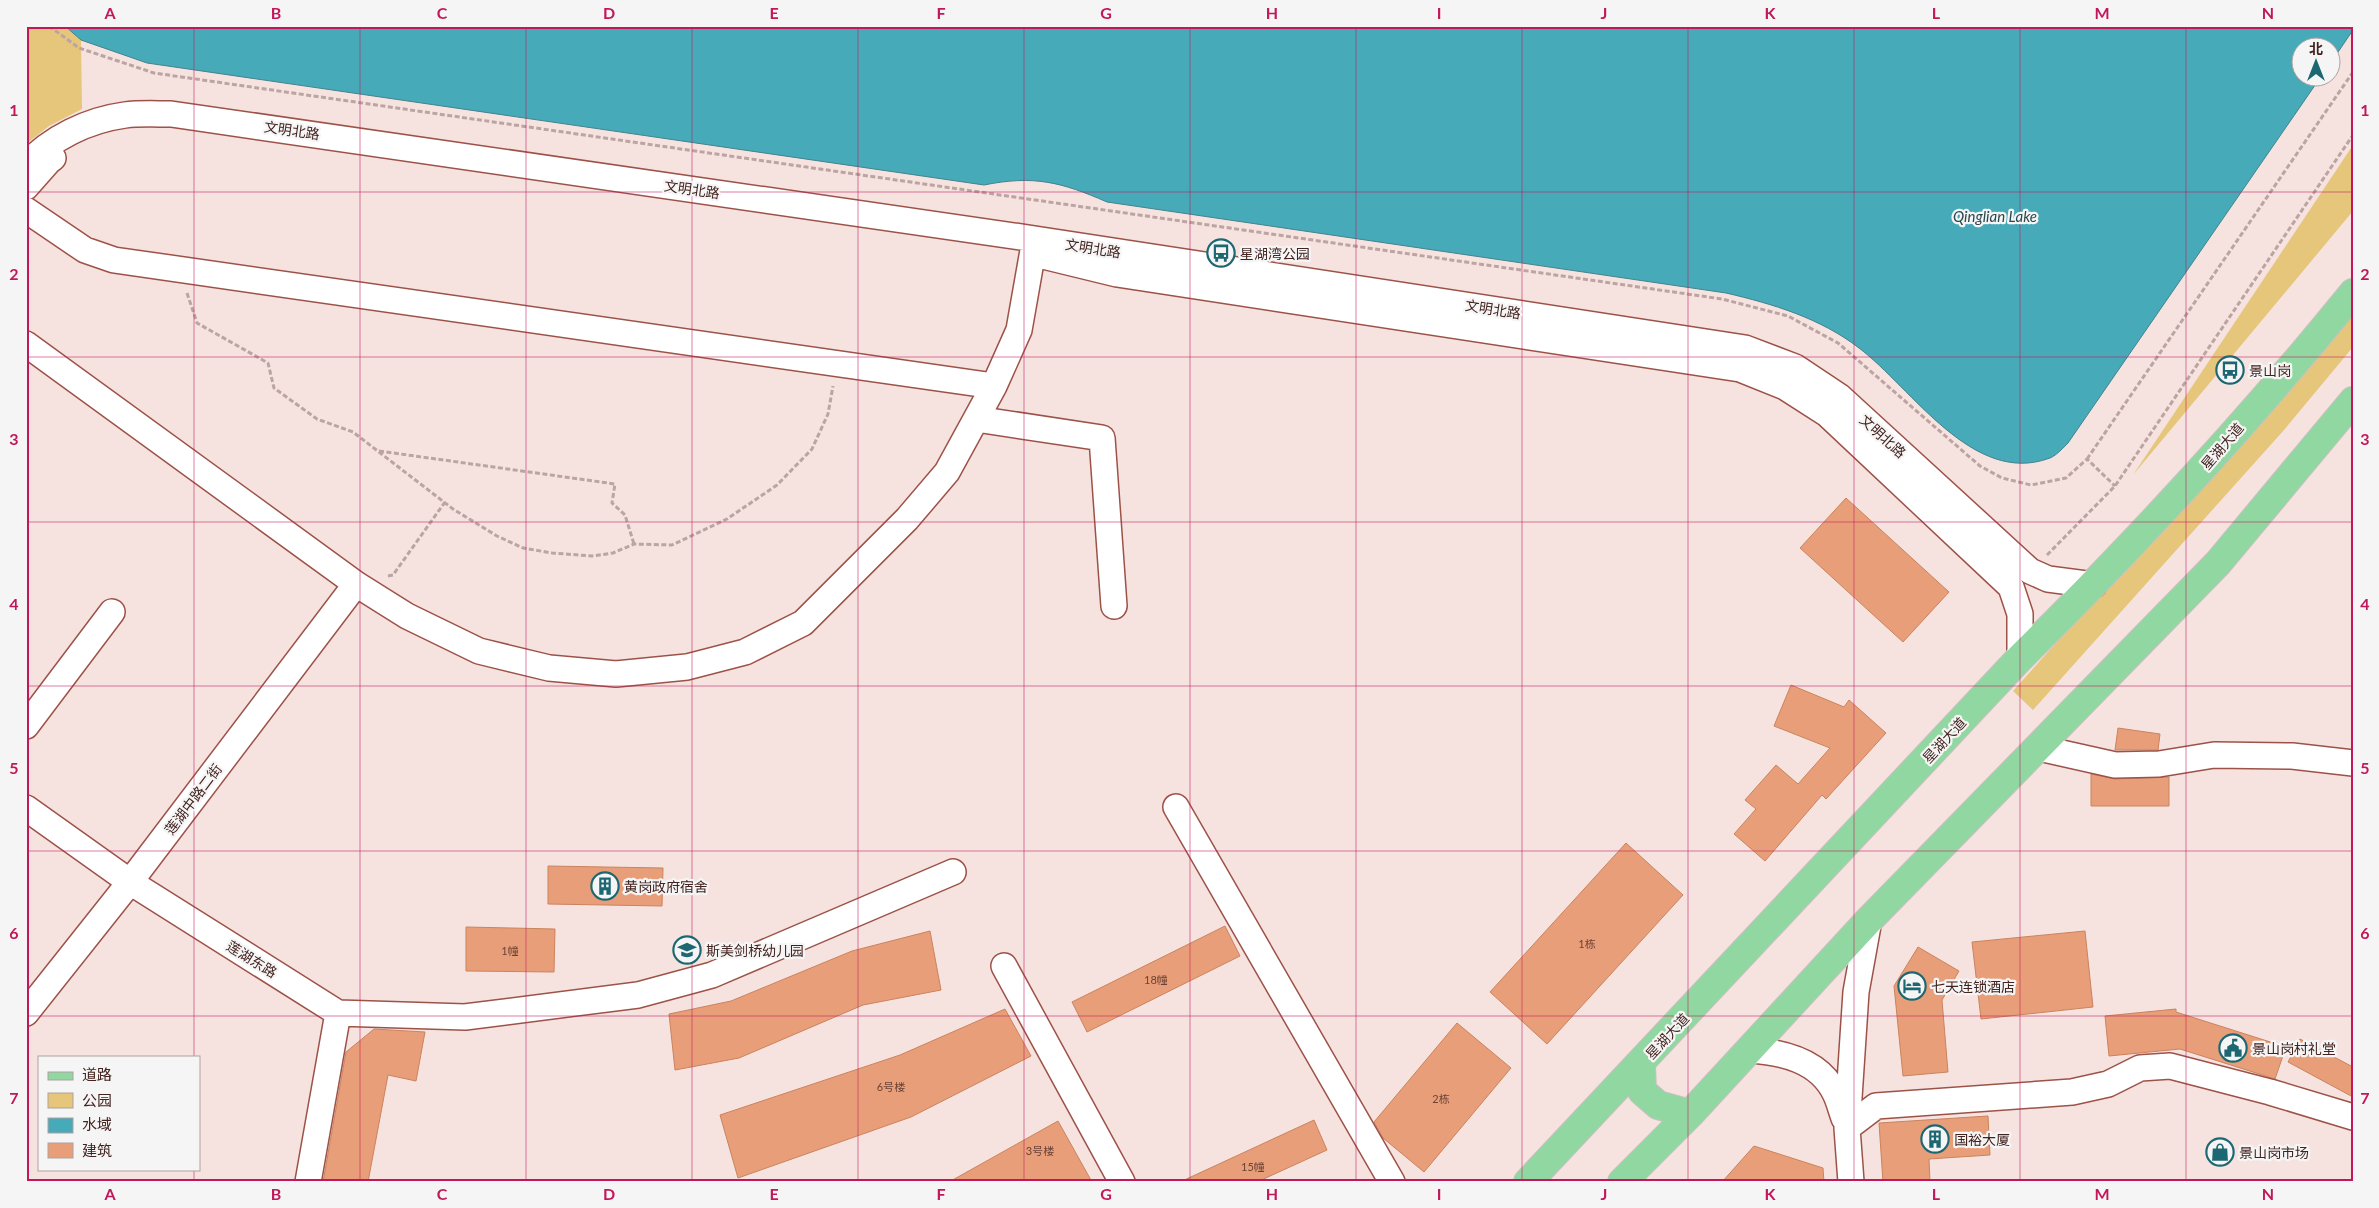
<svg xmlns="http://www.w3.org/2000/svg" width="2379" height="1208" viewBox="0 0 2379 1208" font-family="Lato,'Noto Sans SC',sans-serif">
<rect width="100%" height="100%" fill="#f6e3e0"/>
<path fill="#e5c67b" d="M26,26H65L81,40L82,109L49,126L26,144Z
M2353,145V211L2133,475Z
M2353,301V347L2284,430L2033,710L2013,691L2263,410Z"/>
<path fill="#46aab9" stroke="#45828b" d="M65,26H2353V30L2332,61V48H2302V78H2320L2068,443C2063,448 2057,455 2050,458C1973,487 1912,388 1859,348C1820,318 1773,304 1726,293L1107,202C1061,182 1034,175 984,185L147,63L81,40Z"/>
<path fill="#e89f79" stroke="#ca835d" d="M1846,498L1949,592L1903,642L1800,548Z
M1791,685L1844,707L1849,700L1886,733L1826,799L1822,795L1765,861L1734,834L1756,809L1745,800L1776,765L1798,784L1830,748L1774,726Z
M2118,728L2160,734L2158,750H2115Z
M2091,774L2115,779L2169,777V806H2091Z
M1626,843L1683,895L1547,1044L1490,992Z
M548,866L663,868L662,906L548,904Z
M1225,926L1240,956L1087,1032L1072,1002Z
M466,927L555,929L554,972L466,971Z
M930,931L941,990L863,1005L739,1058L675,1070L669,1014L731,1001L852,951Z
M2085,931L2093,1007L1981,1019L1972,942Z
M1918,947L1959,971L1942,1000L1948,1072L1903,1076L1894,986Z
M1005,1009L1031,1056L911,1117L738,1178L720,1115L900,1055Z
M2176,1009V1012L2286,1047L2275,1079L2180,1049L2109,1056L2105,1016Z
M1457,1023L1511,1068L1424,1172L1383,1138L1374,1122Z
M374,1029L425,1032L416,1081L388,1075L368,1182H323L346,1052Z
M2300,1039L2353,1067V1097L2288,1062Z
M1988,1116L1990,1155L1929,1159L1930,1182H1883L1879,1123Z
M1314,1120L1327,1150L1257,1182H1180Z
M1058,1121L1092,1182H949Z
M1754,1146L1823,1168L1824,1182H1722Z"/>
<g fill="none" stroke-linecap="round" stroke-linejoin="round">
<g stroke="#9d5248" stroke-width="28">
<path id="minor" d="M26,165C51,138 88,120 125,115C139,113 156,114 171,114L1035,239L1745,348L1795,367L1840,397L2030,571L2048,579L2094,585
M26,187L49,161L53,158
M26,210L85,250L114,260L994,386
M1035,254L1117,274L1740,369L1785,387L1827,414L2011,587L2020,614V658
M26,344L356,584L407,616L479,651L549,668L616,674L687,667L745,652L803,623L907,519L947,472L994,386L1019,330L1035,239
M976,419L1102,438L1114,606
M26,726L112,612
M2039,748L2115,765L2159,764L2214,755L2292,756L2353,763
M1176,807L1392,1182
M26,808L130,882L338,1013
M1004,966L1122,1182
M26,1013L130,882L356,584
M338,1013L465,1017L638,995L712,975L953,872
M1750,1050C1782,1052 1819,1060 1835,1093C1839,1101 1841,1110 1844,1118
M1847,1128L1876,1106L2072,1092L2108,1084L2140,1068L2170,1066L2270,1092L2353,1117
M308,1182L338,1013
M1851,1182L1847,1128L1856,992L1869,920"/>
</g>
<g stroke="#cac1c0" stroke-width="30">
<path id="major" d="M1641,1064L1642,1091L1658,1105L1690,1114
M1528,1182L2020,658C2137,542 2249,421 2353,293
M1622,1182L1690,1114L1869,920L2218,563L2353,401"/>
</g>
<path stroke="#bba4a1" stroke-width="3" stroke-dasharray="5 2.5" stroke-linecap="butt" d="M49,26L79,48L154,73L1722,299L1788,316L1838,343L1980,466L2002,478L2031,485L2066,478L2087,459L2115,486
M187,293L197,323L268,363L274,388L317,419L353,432L453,509L497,536L523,548L552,553L592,556L613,553L634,544L672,545L727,519L777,485L812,449L828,414L833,386
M379,451L615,484L612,503L625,515L634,544
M2087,459L2353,72
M2047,555L2115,486L2353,135
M388,576L393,575L445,502"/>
<use href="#minor" stroke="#fff" stroke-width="25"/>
<use href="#major" stroke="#91d7a1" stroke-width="28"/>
</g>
<path fill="none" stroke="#c2185b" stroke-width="1" stroke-opacity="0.55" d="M194,26V1057M360,26V1182M526,26V1182M692,26V1182M858,26V1182M1024,26V1182M1190,26V1182M1356,26V1182M1522,26V1182M1688,26V1182M1854,26V1182M2020,26V1182M2186,26V1182M26,192H2353M26,357H2353M26,522H2353M26,686H2353M26,851H2353M26,1016H2353M194,1169V1182"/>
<defs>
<g id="bus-ring" transform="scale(1.4375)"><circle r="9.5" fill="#f5f5f5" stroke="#1c6771" stroke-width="1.5"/><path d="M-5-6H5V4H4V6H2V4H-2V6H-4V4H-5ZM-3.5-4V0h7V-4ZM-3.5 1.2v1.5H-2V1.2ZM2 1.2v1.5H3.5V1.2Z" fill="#1c6771"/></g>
<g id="building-ring" transform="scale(1.4375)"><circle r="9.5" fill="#f5f5f5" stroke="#1c6771" stroke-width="1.5"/><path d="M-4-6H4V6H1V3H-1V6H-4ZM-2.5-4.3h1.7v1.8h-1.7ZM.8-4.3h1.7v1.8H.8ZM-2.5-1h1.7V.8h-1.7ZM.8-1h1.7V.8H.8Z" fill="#1c6771"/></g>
<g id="school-ring" transform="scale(1.4375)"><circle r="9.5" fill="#f5f5f5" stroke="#1c6771" stroke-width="1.5"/><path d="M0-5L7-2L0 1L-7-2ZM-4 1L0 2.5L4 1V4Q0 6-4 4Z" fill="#1c6771"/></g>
<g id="hotel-ring" transform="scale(1.4375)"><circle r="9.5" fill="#f5f5f5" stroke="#1c6771" stroke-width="1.5"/><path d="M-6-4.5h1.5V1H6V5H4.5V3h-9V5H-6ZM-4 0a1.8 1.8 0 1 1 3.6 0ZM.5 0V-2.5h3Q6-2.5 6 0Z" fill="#1c6771"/></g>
<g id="civic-ring" transform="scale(1.4375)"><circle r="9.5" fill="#f5f5f5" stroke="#1c6771" stroke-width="1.5"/><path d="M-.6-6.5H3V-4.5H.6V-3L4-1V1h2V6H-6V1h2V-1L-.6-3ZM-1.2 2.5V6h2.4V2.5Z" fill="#1c6771"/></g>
<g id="shop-ring" transform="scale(1.4375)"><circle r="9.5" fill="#f5f5f5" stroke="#1c6771" stroke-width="1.5"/><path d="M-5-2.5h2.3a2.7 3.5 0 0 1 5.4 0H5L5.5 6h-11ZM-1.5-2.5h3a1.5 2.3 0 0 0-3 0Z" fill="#1c6771"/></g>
</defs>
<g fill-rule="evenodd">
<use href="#bus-ring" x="1221" y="253"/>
<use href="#bus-ring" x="2230" y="370"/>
<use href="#building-ring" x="605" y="886"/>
<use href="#school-ring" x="687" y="950"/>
<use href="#hotel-ring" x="1912" y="986"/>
<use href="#civic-ring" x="2233" y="1048"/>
<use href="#building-ring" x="1935" y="1139"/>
<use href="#shop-ring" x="2220" y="1152"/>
</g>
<g text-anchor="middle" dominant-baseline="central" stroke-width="4.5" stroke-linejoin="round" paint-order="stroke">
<g font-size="11" fill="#6c4236">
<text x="1587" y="943">1栋</text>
<text x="510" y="950">1幢</text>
<text x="1156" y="979">18幢</text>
<text x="891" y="1086">6号楼</text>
<text x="1441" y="1098">2栋</text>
<text x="1040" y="1150">3号楼</text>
<text x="1253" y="1166">15幢</text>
</g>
<g font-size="14" fill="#43231f" stroke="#f5f5f5">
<text transform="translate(292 130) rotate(8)">文明北路</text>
<text transform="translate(692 189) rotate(8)">文明北路</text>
<text transform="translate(1093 248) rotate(9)">文明北路</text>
<text transform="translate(1493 309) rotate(9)">文明北路</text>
<text transform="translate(1883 436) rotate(42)">文明北路</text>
<text transform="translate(2222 446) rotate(-49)">星湖大道</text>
<text transform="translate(1944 740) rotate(-47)">星湖大道</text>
<text transform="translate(193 799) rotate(-53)">莲湖中路二街</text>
<text transform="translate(252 959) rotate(32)">莲湖东路</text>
<text transform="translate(1667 1036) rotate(-47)">星湖大道</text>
</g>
<g font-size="14" fill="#43231f" stroke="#f5f5f5" text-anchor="start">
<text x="1240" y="253">星湖湾公园</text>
<text x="2249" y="370">景山岗</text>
<text x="624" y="886">黄岗政府宿舍</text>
<text x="706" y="950">斯美剑桥幼儿园</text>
<text x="1931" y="986">七天连锁酒店</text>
<text x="2252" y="1048">景山岗村礼堂</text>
<text x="1954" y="1139">国裕大厦</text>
<text x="2239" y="1152">景山岗市场</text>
</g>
<g font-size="15" font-style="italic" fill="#2a494e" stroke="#f5f5f5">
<text x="1995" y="216">Qinglian Lake</text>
</g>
</g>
<rect width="2379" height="1208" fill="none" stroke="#f5f5f5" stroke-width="55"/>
<rect x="38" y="1056" width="162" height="115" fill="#f5f5f5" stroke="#aea19f"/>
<rect x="48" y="1072" width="25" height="8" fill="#91d7a1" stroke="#aea19f"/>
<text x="82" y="1080" font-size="15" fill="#43231f">道路</text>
<rect x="48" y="1093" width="25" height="15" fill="#e5c67b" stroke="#aea19f"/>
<text x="82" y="1106" font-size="15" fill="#43231f">公园</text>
<rect x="48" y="1118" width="25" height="15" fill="#46aab9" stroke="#aea19f"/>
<text x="82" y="1130" font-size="15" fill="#43231f">水域</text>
<rect x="48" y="1143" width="25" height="15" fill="#e89f79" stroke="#aea19f"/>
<text x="82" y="1156" font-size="15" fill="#43231f">建筑</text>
<g transform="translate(2316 62)"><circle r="24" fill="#f5f5f5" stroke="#aea19f"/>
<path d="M0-4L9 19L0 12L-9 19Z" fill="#1c6771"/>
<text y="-8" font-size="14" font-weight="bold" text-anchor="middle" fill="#43231f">北</text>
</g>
<rect x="28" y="28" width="2324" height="1152" fill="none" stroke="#c2185b" stroke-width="2"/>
<g font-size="16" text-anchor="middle" font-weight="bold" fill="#c2185b">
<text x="110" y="19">A</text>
<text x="276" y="19">B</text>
<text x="442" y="19">C</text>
<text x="609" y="19">D</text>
<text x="774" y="19">E</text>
<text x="941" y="19">F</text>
<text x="1106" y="19">G</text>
<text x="1272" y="19">H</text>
<text x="1439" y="19">I</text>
<text x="1604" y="19">J</text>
<text x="1770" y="19">K</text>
<text x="1936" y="19">L</text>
<text x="2102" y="19">M</text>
<text x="2268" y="19">N</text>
<text x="14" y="116">1</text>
<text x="2365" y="116">1</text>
<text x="14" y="280">2</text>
<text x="2365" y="280">2</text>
<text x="14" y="445">3</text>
<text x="2365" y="445">3</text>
<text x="14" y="610">4</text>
<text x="2365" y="610">4</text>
<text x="14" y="774">5</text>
<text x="2365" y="774">5</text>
<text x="14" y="939">6</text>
<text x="2365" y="939">6</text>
<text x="14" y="1104">7</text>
<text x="2365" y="1104">7</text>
<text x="110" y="1200">A</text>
<text x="276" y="1200">B</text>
<text x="442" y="1200">C</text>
<text x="609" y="1200">D</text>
<text x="774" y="1200">E</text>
<text x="941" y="1200">F</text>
<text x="1106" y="1200">G</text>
<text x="1272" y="1200">H</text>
<text x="1439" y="1200">I</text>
<text x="1604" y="1200">J</text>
<text x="1770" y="1200">K</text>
<text x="1936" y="1200">L</text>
<text x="2102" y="1200">M</text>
<text x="2268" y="1200">N</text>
</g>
</svg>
